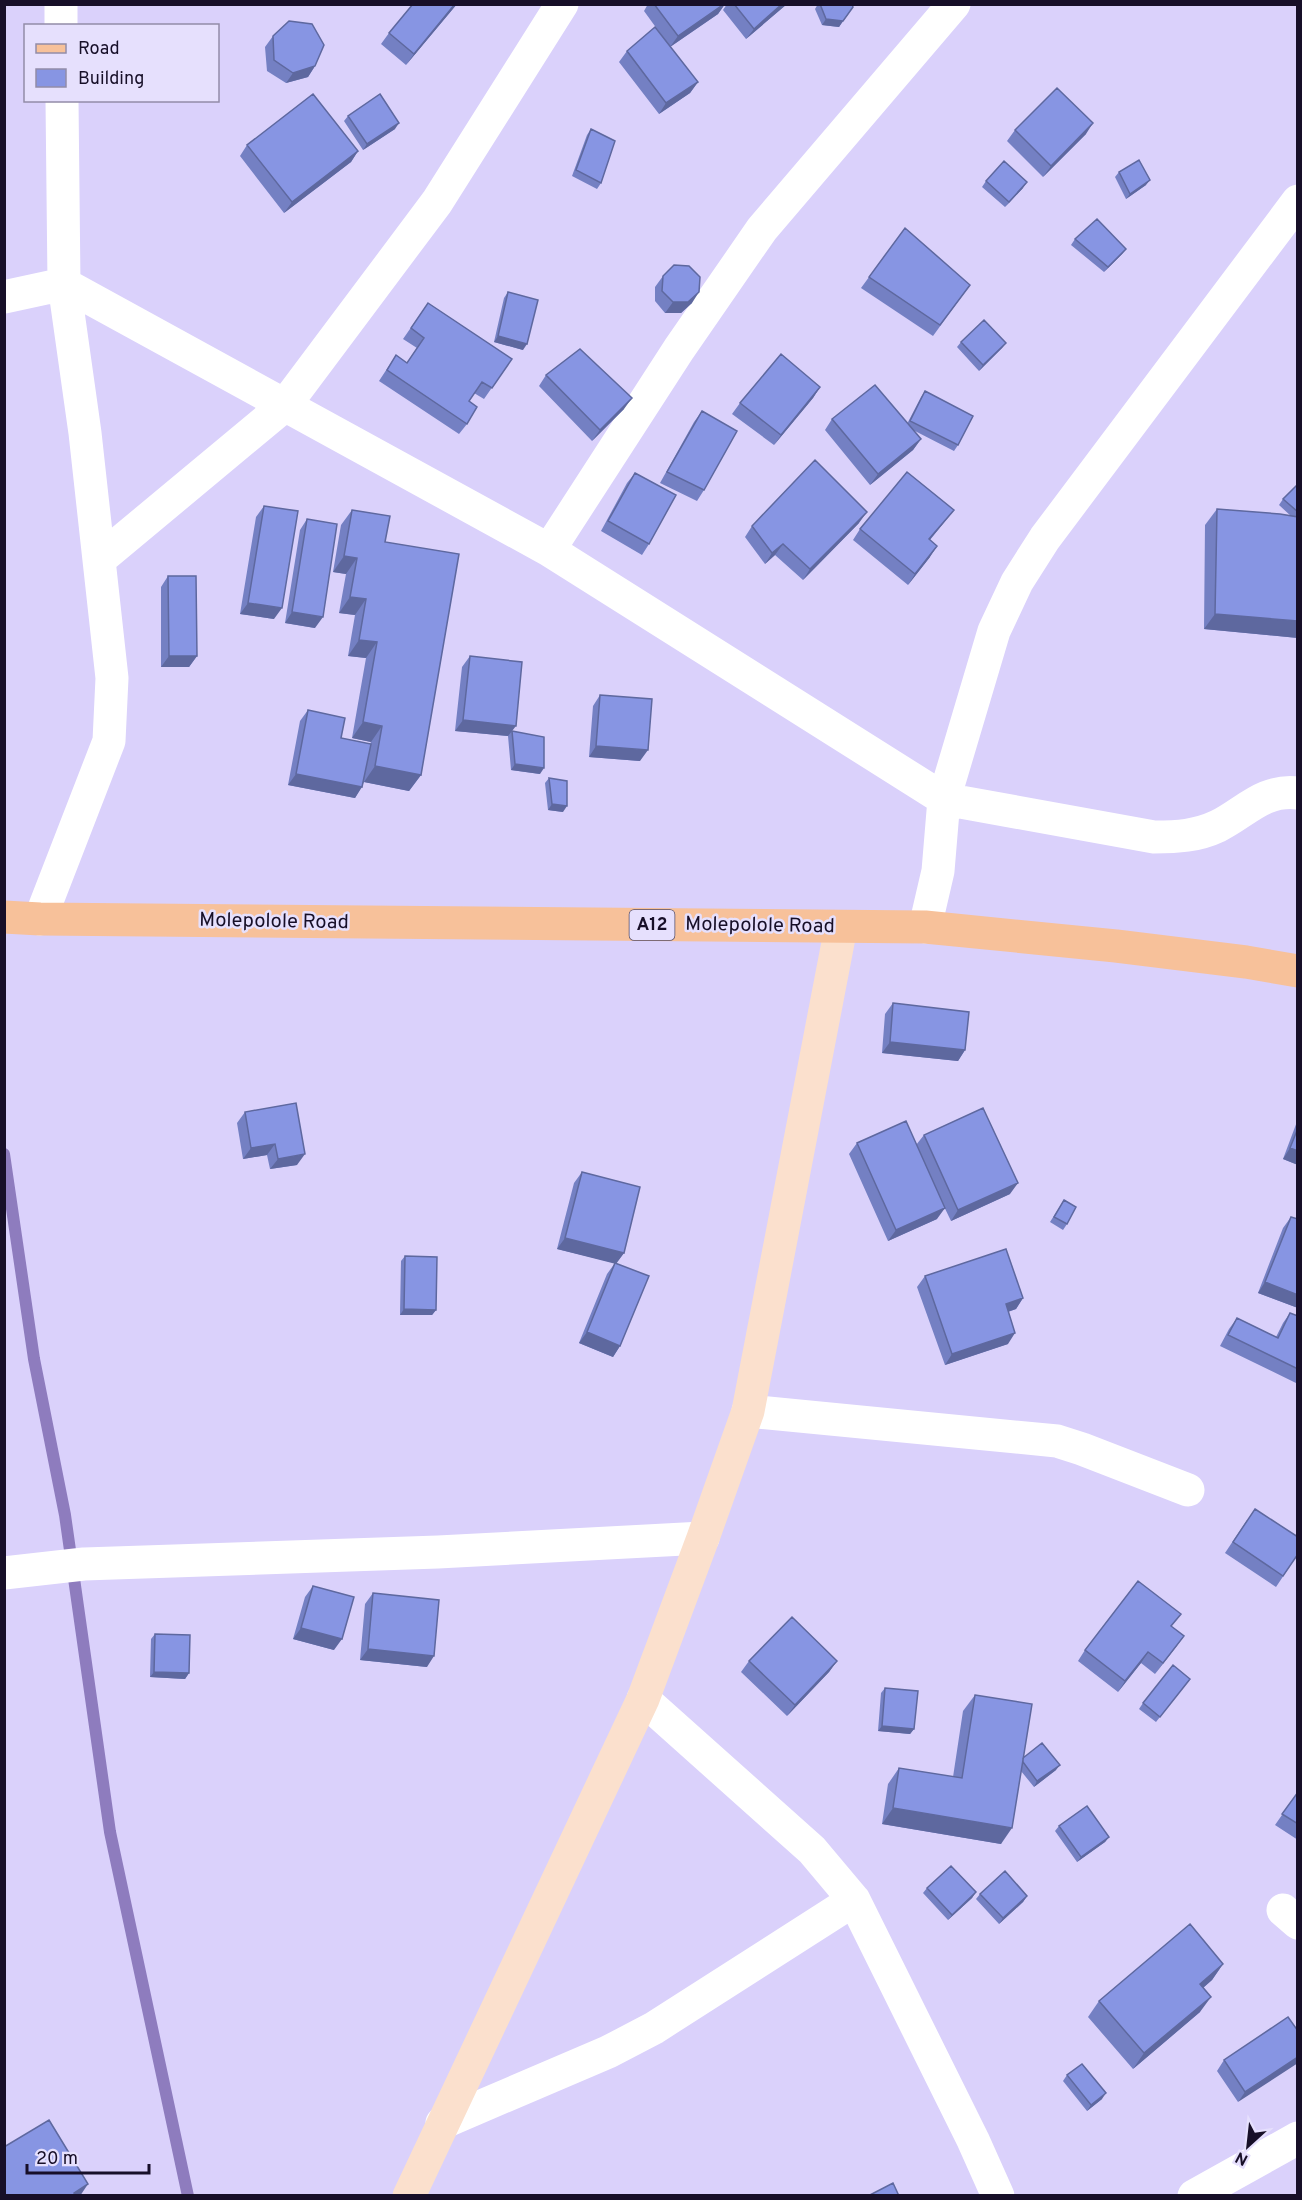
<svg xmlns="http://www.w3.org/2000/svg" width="1302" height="2200" viewBox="0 0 1302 2200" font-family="Overpass,sans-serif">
<rect width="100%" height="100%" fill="#dad1fb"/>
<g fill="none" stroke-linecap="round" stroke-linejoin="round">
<path stroke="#8e7cbe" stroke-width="12" d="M4,1154L34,1359L65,1515L110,1832L188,2196"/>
<path stroke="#fff" stroke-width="33" d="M61,4V26
M4,297L64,284L549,550L944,799L1154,837C1177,837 1197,836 1218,826C1246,812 1263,789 1298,793
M549,550L679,349L762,229L954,4
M100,559L285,405L437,202L562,4
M40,919L109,741L112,678L85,433L64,284L62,100
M925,927L938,871L944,799L994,631L1017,582L1045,538L1298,201
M748,1411L1057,1441L1082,1449L1188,1490
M4,1573L84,1564L438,1552L703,1538
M643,1699L812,1850L854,1900L973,2140L998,2196
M1283,1910L1298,1923
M442,2123L608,2052L654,2028L854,1900
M1194,2196L1298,2138"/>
<path stroke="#fbe0cd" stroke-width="33" d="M409,2196L643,1699L703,1538L748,1411L841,927"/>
<path stroke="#f7c19a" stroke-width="33" d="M4,917L40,919L925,927L1116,946L1246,962L1298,971"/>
</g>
<path fill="#7480c3" d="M457,4L406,65L381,44L389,33Z
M648,4H725L718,14L670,47L698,82L690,93L659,114L619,62L627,51L665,40L644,11Z
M727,4H787L746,39L723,10Z
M818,4H852L839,27L822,25L815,9Z
M273,36L315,66L308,77L286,83L267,71L265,47Z
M348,116L395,129L363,150L344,121Z
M591,129L601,183L597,189L572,176L587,135Z
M1015,130L1086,134L1043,177L1007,141Z
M247,145L358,151L351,162L284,213L240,156Z
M1119,172L1146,185L1126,199L1115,177Z
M986,181L1023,188L1005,207L982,187Z
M905,228L970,285L933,336L861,288Z
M1075,239L1126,249L1122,254L1104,272L1071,245Z
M663,276L692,303L681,313H665L655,301V287Z
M508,292L523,350L494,342L504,298Z
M428,303L512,359L484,399L474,393L469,401L467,424L459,434L379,381L396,355L407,363L417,348L403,339Z
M961,342L1006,343L1002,348L979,371L957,347Z
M546,375L624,409L592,441L539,386Z
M820,387L813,398L774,445L732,414L740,403Z
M925,391L958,445L954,451L913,430L921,439L913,450L870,485L825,430L832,419L907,424L921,397Z
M702,411L704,490L697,501L660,483L694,422Z
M635,473L649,544L642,555L601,531L627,483Z
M1298,484V638L1204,629L1205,525L1217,509L1292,517L1279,505L1283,499Z
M264,506L274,619L240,614L256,517Z
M352,510L385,542L421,775L409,791L364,782L355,798L288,785L300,721L308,710L341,738L370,744L371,742L352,738L366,658L348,656L355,615L339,613L346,574L333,572L341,525Z
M307,519L315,628L285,623L300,530Z
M946,520L930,540V557L908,585L853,540L860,529Z
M859,523L803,580L775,555L765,564L745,537L752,526Z
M168,576L197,656L189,667H161V587Z
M470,656L512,731L540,774L511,770L508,736L455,731L462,667Z
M600,695L640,761L589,757L593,706Z
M549,778L563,812L548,810L545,783Z
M893,1003L965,1050L958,1061L882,1053L885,1014Z
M245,1112L297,1165L270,1169L267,1155L243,1159L237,1123Z
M1298,1119V1165L1283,1159Z
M924,1135L1010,1194L951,1221L938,1194L937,1219L888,1241L849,1154L857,1143L916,1145Z
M582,1172L624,1253L616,1263L620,1346L613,1357L579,1343L607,1274L615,1263L557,1249L574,1183Z
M1064,1200L1067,1224L1063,1230L1050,1222Z
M1291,1217L1298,1219V1308L1258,1293L1283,1228Z
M405,1256L436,1310L432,1315H400L401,1261Z
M925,1276L1023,1298L1016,1309L1008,1312V1344L945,1365L917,1287Z
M1290,1313L1298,1316V1384L1220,1346L1229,1329L1237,1318L1276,1337L1283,1323Z
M1247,1520L1298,1554L1276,1587L1225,1553Z
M313,1586L334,1650L293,1639L305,1597Z
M373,1593L427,1667L360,1660L365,1604Z
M1172,1627L1184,1636L1155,1674L1141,1663L1118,1692L1078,1661L1085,1650Z
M155,1634L189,1673L185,1679L150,1677L151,1639Z
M749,1661H837L829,1672L787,1716L741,1672Z
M1190,1679L1156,1722L1139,1709L1143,1703Z
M885,1688L914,1729L910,1734L878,1731L881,1693Z
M975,1695L1023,1758L1056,1770L1034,1787L1021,1771L1001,1844L882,1824L888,1784L899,1768L953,1777L963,1711Z
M1298,1792V1840L1275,1825Z
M1059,1826L1109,1837L1105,1842L1077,1862L1055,1831Z
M927,1888L976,1892L972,1898L948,1920L923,1893Z
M980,1894L1027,1896L1023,1902L999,1924L976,1899Z
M1223,1964L1212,1980L1203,1988L1200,2012L1133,2069L1088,2017L1099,2001Z
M1298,2031L1238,2102L1217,2071L1224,2060Z
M1067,2075L1102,2099L1087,2111L1063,2081Z"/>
<path fill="#5e689f" d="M455,4H457L406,65L414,54Z
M725,4L718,14L670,47L678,36Z
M782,4H787L746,39L754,29Z
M849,13L839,27L822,25L826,19Z
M315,66L308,77L286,83L293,73Z
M698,82L690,93L659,114L666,103Z
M399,123L395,129L363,150L367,144Z
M1093,123L1086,134L1043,177L1051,166Z
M358,151L351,162L284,213L292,202Z
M1150,180L1146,185L1126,199L1130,194Z
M1027,182L1023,188L1005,207L1009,202Z
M1126,249L1122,254L1104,272L1108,267Z
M699,292L692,303L681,313H665L673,302Z
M498,336L527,344L523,350L494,342Z
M1006,343L1002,348L979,371L983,365Z
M820,387L813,398L774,445L781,435Z
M632,398L624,409L592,441L600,430Z
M921,439L913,450L870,485L878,474Z
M954,510L946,520L921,550L929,539Z
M867,512L859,523L803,580L810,569Z
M783,544L775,555L765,564L772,553Z
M937,546L930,557L908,585L915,574Z
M344,556L357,558L346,574L333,572Z
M350,597L366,599L355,615L339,613Z
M248,603L282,608L274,619L240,614Z
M292,612L323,617L315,628L285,623Z
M1215,614L1298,621V638L1204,629Z
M359,640L377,642L366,658L348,656Z
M169,656H197L189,667H161Z
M463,720L516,726L508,736L455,731Z
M363,722L382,726L371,742L352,738Z
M596,746L648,750L640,761L589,757Z
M515,764L544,768L540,774L511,770Z
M375,766L421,775L409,791L364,782Z
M296,774L362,787L355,798L288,785Z
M552,804L567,806L563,812L548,810Z
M890,1042L965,1050L958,1061L882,1053Z
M275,1144L267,1155L243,1159L251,1148Z
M1290,1148L1298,1151V1165L1283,1159Z
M305,1154L297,1165L270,1169L278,1159Z
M1018,1183L1010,1194L951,1221L958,1210Z
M945,1208L937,1219L888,1241L896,1230Z
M565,1238L624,1253L616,1264L557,1249Z
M1265,1282L1298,1295V1308L1258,1293Z
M1023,1298L1016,1309L998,1315L1006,1304Z
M404,1309L436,1310L432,1315H400Z
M587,1332L620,1346L613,1357L579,1343Z
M1015,1333L1008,1344L945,1365L952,1354Z
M301,1628L342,1639L334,1650L293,1639Z
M1184,1636L1176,1647L1155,1674L1163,1663Z
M368,1649L434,1656L427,1667L360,1660Z
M1148,1652L1141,1663L1118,1692L1125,1681Z
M837,1661L829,1672L787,1716L795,1705Z
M154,1672L189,1673L185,1679L150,1677Z
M882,1726L914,1729L910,1734L878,1731Z
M1060,1765L1056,1770L1034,1787L1037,1781Z
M893,1808L1012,1828L1001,1844L882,1824Z
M1109,1837L1105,1842L1077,1862L1081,1857Z
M976,1892L972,1898L948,1920L952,1915Z
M1027,1896L1023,1902L999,1924L1003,1918Z
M1223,1964L1212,1980L1189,2000L1200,1984Z
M1211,1997L1200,2012L1133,2069L1144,2053Z
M1298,2057V2063L1238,2102L1245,2092Z
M1106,2093L1102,2099L1087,2111L1091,2105Z
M88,2184L80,2196H72L74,2193Z"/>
<path fill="#8795e3" stroke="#5e689f" stroke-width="1.5" d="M413,4H455L414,54L389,33Z
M654,4H724L678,36Z
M734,4H782L754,29Z
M820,4H852L853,7L843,21L826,19Z
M289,21L312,24L324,45L315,66L293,73L274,60L273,36Z
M655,27L698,82L666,103L627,51Z
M1057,88L1093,123L1051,166L1015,130Z
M313,94L358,151L292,202L247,145Z
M380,94L399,123L367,144L348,116Z
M591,129L615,141L601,183L576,170Z
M1139,160L1150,180L1130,194L1119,172Z
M1004,161L1027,182L1009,202L986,181Z
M1097,219L1126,249L1108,267L1075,239Z
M905,228L970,285L940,325L869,277Z
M674,265L689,266L700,277L699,292L688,302H673L662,291L663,276Z
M508,292L538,300L527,344L498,336Z
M428,303L512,359L492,388L482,382L469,401L477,407L467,424L387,370L396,355L407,363L424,338L411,328Z
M984,320L1006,343L983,365L961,342Z
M580,349L632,398L600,430L546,375Z
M781,354L820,387L781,435L740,403Z
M875,385L921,439L878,474L832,419Z
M925,391L973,416L958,445L910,421Z
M702,411L737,431L704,490L667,472Z
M815,460L867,512L810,569L783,544L772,553L752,526Z
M907,472L954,510L929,539L937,546L915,574L860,529Z
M635,473L676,495L649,544L608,521Z
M1298,484V512L1283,499Z
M264,506L298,511L282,608L248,603Z
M1217,509L1280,514L1298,517V621L1215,614Z
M352,510L390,516L385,542L459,554L421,775L375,766L382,726L363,722L377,642L359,640L366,599L350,597L357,558L344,556Z
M307,519L337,524L323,617L292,612Z
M168,576H196L197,656H169Z
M470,656L522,662L516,726L463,720Z
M600,695L652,699L648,750L596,746Z
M308,710L345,718L341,738L371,744L362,787L296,774Z
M512,731L544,737V768L515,764Z
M549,778L567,781V806L552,804Z
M893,1003L969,1012L965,1050L890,1042Z
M296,1103L305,1154L278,1159L275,1144L251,1148L245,1112Z
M983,1108L1018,1183L958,1210L924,1135Z
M906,1121L945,1208L896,1230L857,1143Z
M1298,1128V1151L1290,1148Z
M582,1172L640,1187L624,1253L565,1238Z
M1064,1200L1076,1207L1067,1224L1054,1217Z
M1291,1217L1298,1219V1295L1265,1282Z
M1006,1249L1023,1298L1006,1304L1015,1333L952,1354L925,1276Z
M405,1256L437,1257L436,1310L404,1309Z
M615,1263L649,1276L620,1346L587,1332Z
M1290,1313L1298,1316V1369L1228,1335L1237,1318L1278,1338Z
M1255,1509L1298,1537V1554L1283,1576L1233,1542Z
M1138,1581L1181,1614L1171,1626L1184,1636L1163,1663L1148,1652L1125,1681L1085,1650Z
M313,1586L354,1597L342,1639L301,1628Z
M373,1593L439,1600L434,1656L368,1649Z
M792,1617L837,1661L795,1705L749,1661Z
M155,1634L190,1635L189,1673L154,1672Z
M1173,1665L1190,1679L1160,1717L1143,1703Z
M885,1688L918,1691L914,1729L882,1726Z
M975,1695L1032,1704L1012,1828L893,1808L899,1768L962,1778Z
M1042,1743L1060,1765L1037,1781L1023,1762V1758Z
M1298,1792V1824L1282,1814Z
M1087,1806L1109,1837L1081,1857L1059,1826Z
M951,1866L976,1892L952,1915L927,1888Z
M1005,1871L1027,1896L1003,1918L980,1894Z
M1190,1924L1223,1964L1200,1984L1211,1997L1144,2053L1099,2001Z
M1288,2017L1298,2031V2057L1245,2092L1224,2060Z
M1082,2064L1106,2093L1091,2105L1067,2075Z
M49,2120L88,2184L74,2193L75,2196H4V2147Z
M893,2183L899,2196H868Z"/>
<g text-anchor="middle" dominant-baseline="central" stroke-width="5" stroke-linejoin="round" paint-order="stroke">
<rect fill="#e6e0fd" stroke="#554e68" stroke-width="1.5" x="629.5" y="910" width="45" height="30" rx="4.5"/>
<g font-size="18" font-weight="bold" fill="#170f28">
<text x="652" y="925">A12</text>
</g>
<g font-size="20" fill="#170f28" stroke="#e6e0fd">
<text transform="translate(274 922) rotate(1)">Molepolole Road</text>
<text transform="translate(760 926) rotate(1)">Molepolole Road</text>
</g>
</g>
<rect width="1302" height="2200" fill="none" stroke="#170f28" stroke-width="12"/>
<rect x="24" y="24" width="195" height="78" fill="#e6e0fd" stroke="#938ca8" stroke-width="1.5"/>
<rect x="36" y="44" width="30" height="9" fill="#f7c19a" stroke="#938ca8" stroke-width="1.5"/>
<text x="78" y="54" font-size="18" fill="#170f28">Road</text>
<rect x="36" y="69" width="30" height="18" fill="#8795e3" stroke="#938ca8" stroke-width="1.5"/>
<text x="78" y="84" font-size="18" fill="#170f28">Building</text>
<g transform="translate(1248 2146) rotate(207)" stroke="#e6e0fd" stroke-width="4.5" paint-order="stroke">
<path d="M0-4.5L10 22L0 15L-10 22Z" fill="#170f28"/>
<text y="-9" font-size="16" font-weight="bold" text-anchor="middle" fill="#170f28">N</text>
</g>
<path d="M27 2164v9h122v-9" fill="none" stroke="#170f28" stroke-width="3"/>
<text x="36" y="2164" font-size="18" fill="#170f28" stroke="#e6e0fd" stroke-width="4.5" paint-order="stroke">20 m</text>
</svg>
